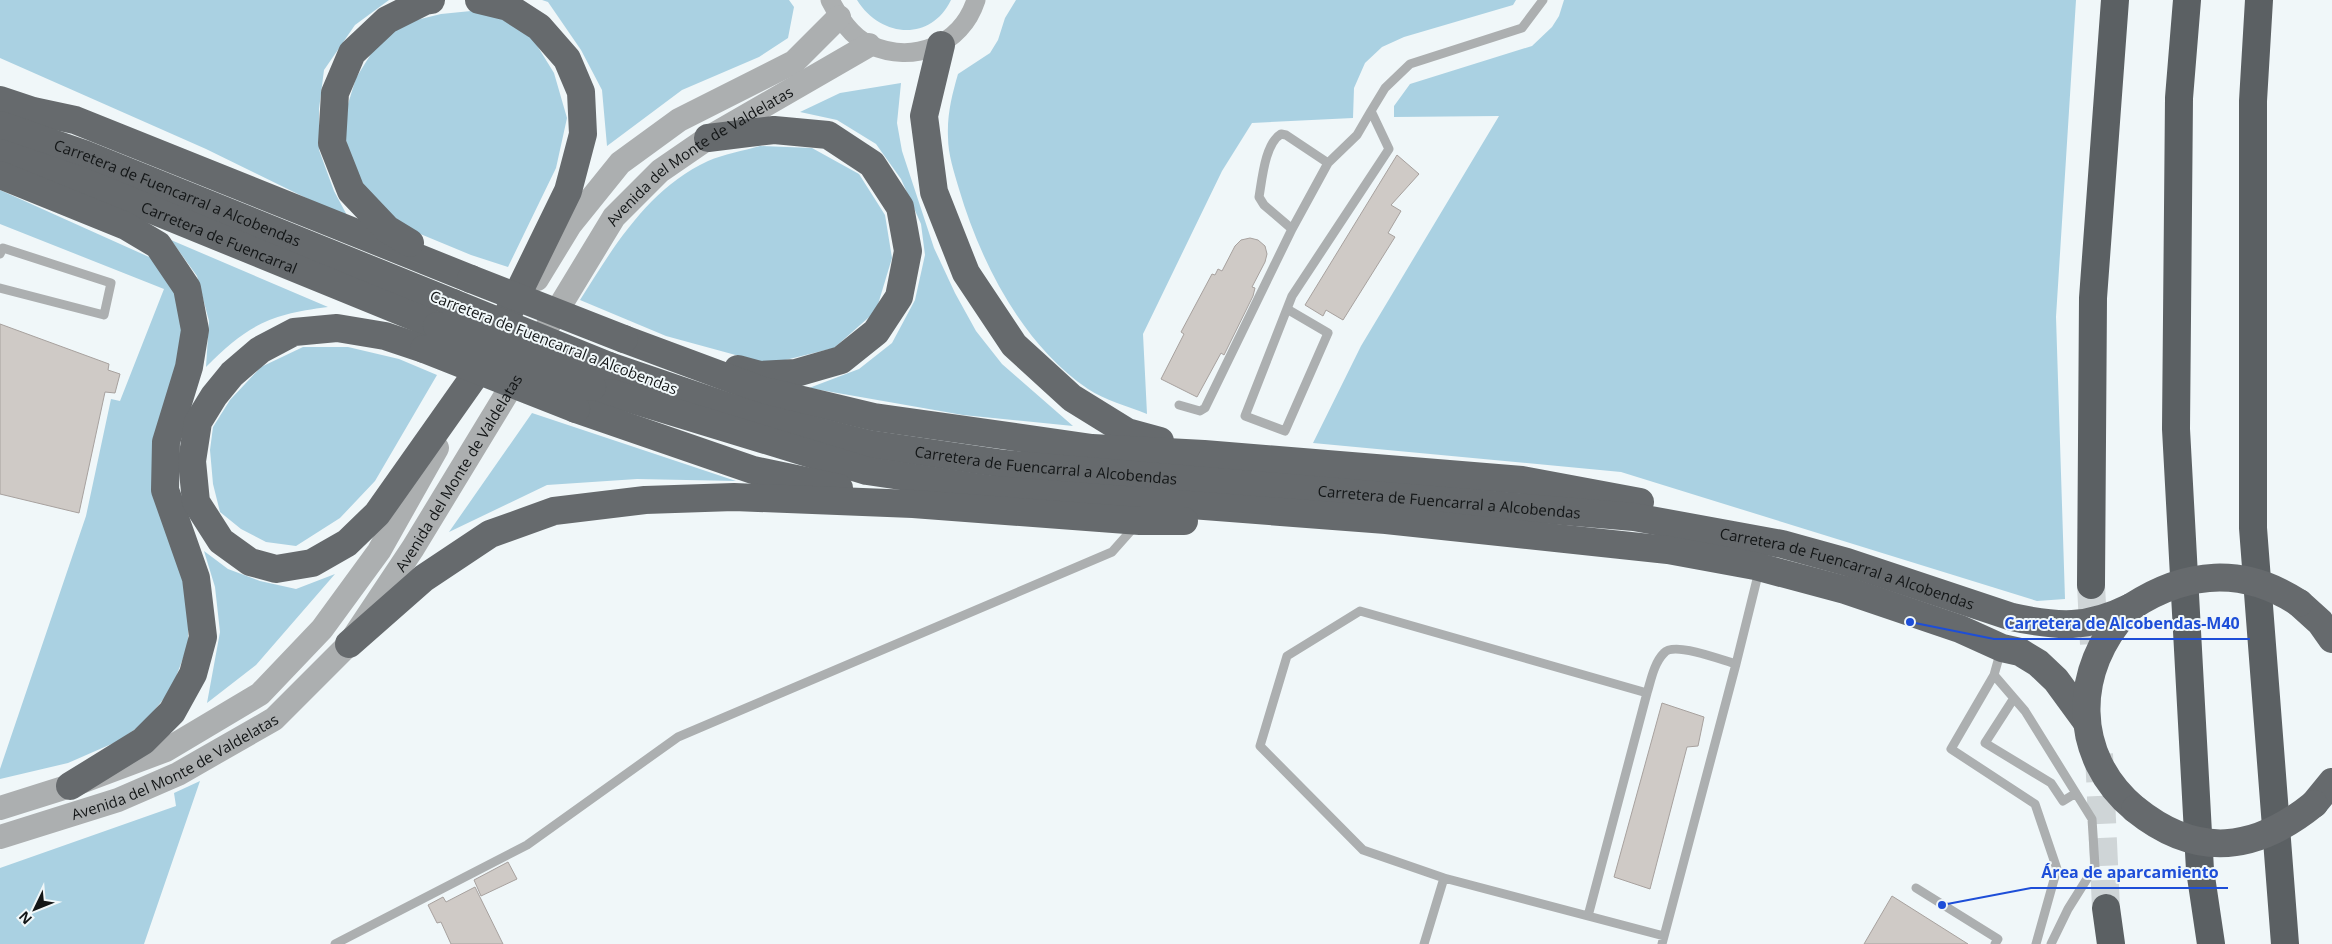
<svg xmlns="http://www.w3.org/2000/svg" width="2332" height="944" viewBox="0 0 2332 944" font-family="'Open Sans',sans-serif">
<rect width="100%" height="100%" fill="#f0f7f9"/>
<path fill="#aad1e2" d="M0,0H389L355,25L324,70L319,109V150L334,191L349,219L206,149L0,58Z
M542,0H789L794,7L788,38L759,57L682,90L607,146L602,90L581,50L548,2Z
M857,0H951C930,43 880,37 857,0Z
M1016,0H1516L1513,5L1404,37L1382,47L1365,63L1354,88L1353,118L1252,123L1222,171L1143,334L1147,414C1127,406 1105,400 1088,389C1022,344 981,263 959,189C954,172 948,154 948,137C947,114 952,95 958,74L990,53L998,40L1005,18Z
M1564,0H2076L2056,317L2065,599L2037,601L1621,472L1313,443L1361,346L1499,116L1394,117V106L1410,84L1532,46L1552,27L1559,16Z
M471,11L502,19L533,39L554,73L567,118L556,168L508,267L471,255L401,226L364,186L351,162L345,136L348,104L356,78L374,49L400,24L441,14Z
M901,83L897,123L902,151L934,248L955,293L976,331L1002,364L1073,426L963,415L809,388L859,369L892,343L915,300L925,255L921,224L901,179L876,144L837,120L800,112L840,93Z
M760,146L812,148L859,174L885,215L892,258L876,311L834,348L769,364L666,336L580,300C614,246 648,189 708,161C724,154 743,151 760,146Z
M0,190L158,261L180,298L182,344L154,458L188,586V645L171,690L143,724L116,742L68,763L0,779V769L86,516L111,399L120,401L164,289L0,224Z
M171,240L328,307C271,314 247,325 206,367L209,321L197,276Z
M303,347H348L399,359L437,375L375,481L340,518L296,546L266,542L241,529L220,512L213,484L210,450L213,427L230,400L261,367Z
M532,413L736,481L637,479L547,485L449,532Z
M204,551L228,569L260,581L296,589L335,574L256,665L207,703L220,632L215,587Z
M200,781L144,944H0V868L176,806L174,793Z"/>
<path fill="#cfcac6" stroke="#a7a19e" d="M1397,155L1419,174L1391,205L1401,211L1388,233L1395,237L1343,320L1326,310L1323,316L1305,305Z
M1250,238L1258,240L1265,246L1267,254L1265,262L1252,287L1255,288L1253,296L1224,355L1221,353L1197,397L1161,379L1184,334L1181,332L1212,274L1215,275L1218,269L1222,271L1235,246L1241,240Z
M0,324L109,364L108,370L120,374L115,393L105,392L79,513L0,494Z
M1662,703L1704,717L1698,746L1687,747L1650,889L1614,877Z
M508,862L517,879L481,896L474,880Z
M475,887L503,944H451L441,922L437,923L428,905L443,897L446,902Z
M1892,896L1968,944H1864Z"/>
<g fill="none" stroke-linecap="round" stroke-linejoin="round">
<path stroke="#cfd5d7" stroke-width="28" stroke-dasharray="28 14" stroke-linecap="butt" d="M2091,585L2094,644
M2099,754L2106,908"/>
<path stroke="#acafb0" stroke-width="9" d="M1292,229L1264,205L1259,197C1262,180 1265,143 1281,134L1286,135L1328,163
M0,254L3,248L111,283L104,315L0,288
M1287,309L1328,333L1285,431L1245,416L1292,296L1389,149L1371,111L1385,88L1410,64L1522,28L1543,0
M1179,405L1200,411L1205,408L1292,229L1328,163L1357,135L1371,111
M2001,650L1994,675L2025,711L2092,819L2095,866L2068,909L2051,944
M1994,675L1951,749L2035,804L2057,869L2036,944
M2014,698L1985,743L2051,783L2063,801L2076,793
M1444,878L1664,936
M1916,888L1998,939L1995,944
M1588,916L1647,693C1651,680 1654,663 1664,653C1674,641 1721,660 1736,664L1759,571
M335,944L527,845L678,737L1112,552L1136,525
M1424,944L1444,878L1363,850L1260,746L1287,656L1360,611L1647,693
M1662,944L1736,664"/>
<path stroke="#acafb0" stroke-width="19" d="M830,0C839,17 851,37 870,45C913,64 961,46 976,0"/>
<g stroke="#acafb0" stroke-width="24">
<path d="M537,279L570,225L620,163L679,120L794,62L839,17"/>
<path d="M0,808L70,786L166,750L260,694L322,629L379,551L437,448"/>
<path id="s1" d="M0,837L118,800L178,774L274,719L349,644L413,548L614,217L660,171L708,138L869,45"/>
</g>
<g stroke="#666a6d" stroke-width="28">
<path d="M941,45L924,116L934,192L966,273L1014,345L1072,398L1127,432L1160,441"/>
<path d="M0,100L33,111L75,120L471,279"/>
<path id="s2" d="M0,125L84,154L453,303"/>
<path d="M708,138L774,130L828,135L872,164L900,207L908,251L899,297L876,332L841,360L796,373L760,375L738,369"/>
<path id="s3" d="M0,153L79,180L437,326"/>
<path d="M0,175L126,226L158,245L187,288L195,330L189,367L166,442L165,490L196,578L203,637L193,674L172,712L143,741L70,786"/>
<path d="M410,243L387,229L351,191L332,143L335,93L352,53L387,20L425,1L431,0"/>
<path d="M624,339L761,390L874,417L1092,448L1204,454L1522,480L1640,502"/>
<path d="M424,349L385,336L337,328L294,332L260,350L232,374L214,396L198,422L192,461L196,502L221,541L250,562L276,569L312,563L347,543L377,514L485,361L568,191L583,134L581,92L567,59L539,27L508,7L479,0"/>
<path id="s4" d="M609,366L758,417L869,444L1005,464L1634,517L1782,544L1847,562L2012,617C2058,627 2087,629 2131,607"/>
<path d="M592,387L867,471L995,490L1386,520L1668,550L1755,566L1845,590L1960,629L2002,648L2020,652L2038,663L2056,680L2086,721"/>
<path d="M576,409L753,470L839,488"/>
<path d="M2299,603L2320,622L2332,639"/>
<path d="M2128,610C2072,669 2071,756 2135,809"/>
<path d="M349,644L424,578L490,534L554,511L645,500L734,497L913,504L1140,521H1184"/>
<path d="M2314,804L2332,782"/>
</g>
<path stroke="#5b6063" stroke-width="28" d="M2187,0L2179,98L2176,429L2200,870L2211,944
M2259,0L2253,101V528L2285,944
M2091,585L2093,298L2115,0
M2106,908L2111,944"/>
<path stroke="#666a6d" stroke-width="28" d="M471,279L624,339
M453,303L609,366
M437,326L592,387
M424,349L576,409
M2131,607C2186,571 2243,566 2299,603
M2135,809C2197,859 2255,852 2314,804"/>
</g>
<g text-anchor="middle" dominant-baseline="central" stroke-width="4" stroke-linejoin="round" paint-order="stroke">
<g font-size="15" fill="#131617" stroke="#f0f7f9">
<text stroke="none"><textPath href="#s1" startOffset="1014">Avenida del Monte de Valdelatas</textPath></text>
<text stroke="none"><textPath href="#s2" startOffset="190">Carretera de Fuencarral a Alcobendas</textPath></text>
<text stroke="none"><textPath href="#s3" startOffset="235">Carretera de Fuencarral</textPath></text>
<text transform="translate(554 342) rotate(21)">Carretera de Fuencarral a Alcobendas</text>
<text stroke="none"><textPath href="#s4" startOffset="450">Carretera de Fuencarral a Alcobendas</textPath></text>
<text stroke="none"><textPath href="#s1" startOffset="609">Avenida del Monte de Valdelatas</textPath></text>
<text stroke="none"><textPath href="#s4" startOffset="855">Carretera de Fuencarral a Alcobendas</textPath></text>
<text stroke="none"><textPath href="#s4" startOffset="1260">Carretera de Fuencarral a Alcobendas</textPath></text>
<text stroke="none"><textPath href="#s1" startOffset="189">Avenida del Monte de Valdelatas</textPath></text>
</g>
</g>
<path fill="none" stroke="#1d4ed8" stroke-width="2" d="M1910 622L1994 639H2250M1942 905L2031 888H2228"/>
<g fill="#1d4ed8" stroke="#f0f7f9" stroke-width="2">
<circle cx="1910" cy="622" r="5"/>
<circle cx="1942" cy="905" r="5"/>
</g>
<g font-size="16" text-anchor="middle" font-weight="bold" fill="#1d4ed8" stroke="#f0f7f9" stroke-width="4" stroke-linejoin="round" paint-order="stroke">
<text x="2122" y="629">Carretera de Alcobendas-M40</text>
<text x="2130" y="878">Área de aparcamiento</text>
</g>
<g transform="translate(35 909) rotate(227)" stroke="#f0f7f9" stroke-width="4" paint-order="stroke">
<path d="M0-4L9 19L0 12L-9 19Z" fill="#131617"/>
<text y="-8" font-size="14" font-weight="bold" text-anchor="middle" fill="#131617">N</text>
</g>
</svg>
